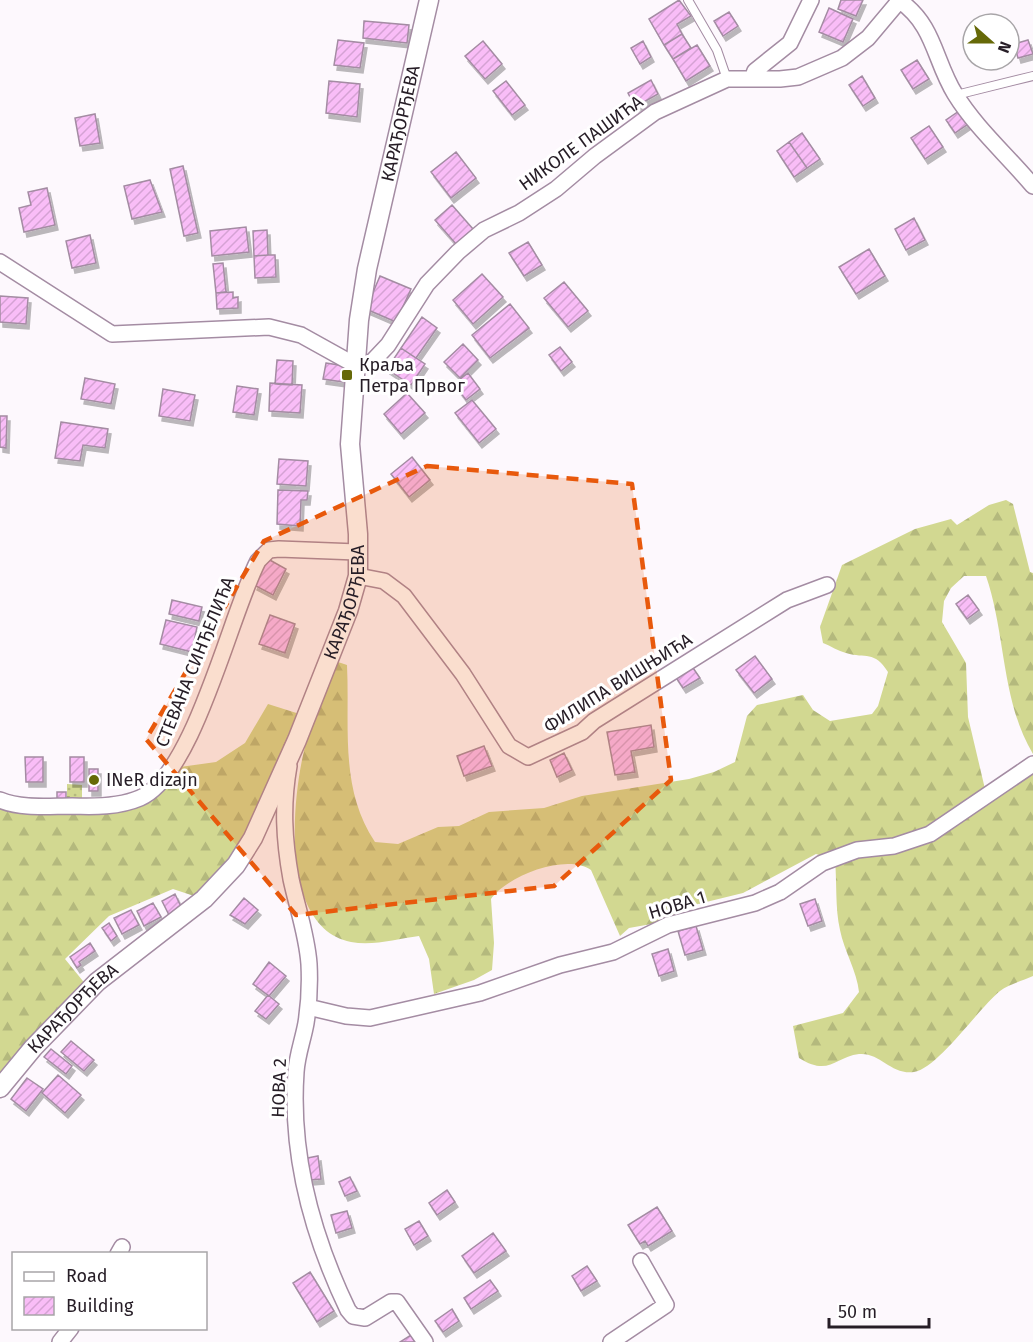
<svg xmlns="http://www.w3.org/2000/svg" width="1033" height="1342" viewBox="0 0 1033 1342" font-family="'Fira Sans',sans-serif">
<defs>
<pattern id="grass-dots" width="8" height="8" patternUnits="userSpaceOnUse" patternTransform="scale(1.5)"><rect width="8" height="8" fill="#d2d891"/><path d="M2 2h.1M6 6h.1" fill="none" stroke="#b4b97d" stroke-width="1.8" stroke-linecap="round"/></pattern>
<pattern id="forest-firs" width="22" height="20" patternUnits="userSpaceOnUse" patternTransform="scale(1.5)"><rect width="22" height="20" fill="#d2d891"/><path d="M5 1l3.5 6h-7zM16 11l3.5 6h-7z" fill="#b4b97d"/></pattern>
<pattern id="building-hatch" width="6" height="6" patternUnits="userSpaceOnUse" patternTransform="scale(1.5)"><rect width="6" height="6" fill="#f9bdf7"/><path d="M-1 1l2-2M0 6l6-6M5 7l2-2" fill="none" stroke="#d5a2d4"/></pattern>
<filter id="shadow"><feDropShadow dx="3" dy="5" stdDeviation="0" flood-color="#0004"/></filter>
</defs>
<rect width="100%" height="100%" fill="#fdf8fd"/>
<path fill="url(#grass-dots)" d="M67,784L82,785V802H67Z"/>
<path fill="url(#forest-firs)" d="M1006,500L1013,504L1030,572L1033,573V754C1001,701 1006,634 986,576H964L951,588L944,601L942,622L966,663L968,717L985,789L1033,758V976C1022,981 1009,984 1000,991C979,1008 937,1069 914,1072C891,1075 880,1052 859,1054C835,1057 829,1077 799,1058L793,1026L843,1013L859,992C857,971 844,951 840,930C835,908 837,882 835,860L816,854L743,893L694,905L657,923L629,928L620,936L591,870C566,853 507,876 491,899L494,943L492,970L474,980L434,994L429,959L419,936C397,939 373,946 351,942C278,928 292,794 306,743C314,715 327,688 338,662L347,665C350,726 339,788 375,842L398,844L438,827L459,826L489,812L544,808L582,796L689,779L714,772L735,762L747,716L757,705L803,695L813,710L830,721L872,714L878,706L888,672C874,650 866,659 846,653C838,651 831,646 823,643L820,627L842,565L915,529L951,519L957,525L989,505Z
M268,704L306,716L257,827L197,897L173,889L109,916L65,959L87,986L0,1075V807L13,812L119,811L180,767L216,762L245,743Z"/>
<path fill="url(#building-hatch)" stroke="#a48ca3" stroke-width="1.5" filter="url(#shadow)" d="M679,0L691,16L677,24L682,34L664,45L649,19Z
M841,0H863L856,16L838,9Z
M829,8L853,19L843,42L819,32Z
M729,12L738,26L723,36L714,21Z
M364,21L409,25L407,43L363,38Z
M682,34L691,48L673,59L664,45Z
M338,40L364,43L360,68L334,65Z
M1028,40L1033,54L1018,58L1014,44Z
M483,41L502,64L485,79L465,56Z
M643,41L651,57L640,64L631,48Z
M697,45L710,66L686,81L673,59Z
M917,60L929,79L913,89L901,70Z
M862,76L875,98L863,106L849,85Z
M651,80L658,94L635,107L628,93Z
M329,81L360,84L357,117L326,113Z
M506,81L525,105L512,115L493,91Z
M962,109L971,122L955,133L946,120Z
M95,114L100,143L80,146L75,118Z
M929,126L943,147L925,159L911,138Z
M802,133L820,159L807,168L789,142Z
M789,142L807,168L794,177L777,151Z
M456,152L476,178L451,198L431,172Z
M183,166L198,233L184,236L170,169Z
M150,180L162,212L132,219L124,186Z
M47,188L55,225L24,232L19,208L31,205L28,192Z
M452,205L473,229L456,244L435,220Z
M914,218L925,240L906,250L895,229Z
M246,227L249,252L212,256L210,231Z
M267,230L268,255L254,256L253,231Z
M90,235L96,263L72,268L66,241Z
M528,242L542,265L524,276L509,253Z
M869,249L885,276L856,294L839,267Z
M268,255H275L276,277L255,278L254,256Z
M223,263L226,292L216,293L213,264Z
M482,274L503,297L473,324L453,300Z
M380,276L411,289L396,322L366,309Z
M564,282L588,311L568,327L544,298Z
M233,292V298L238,297V308L217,309L216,293Z
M0,296L28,298L26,324L0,322Z
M510,304L529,328L490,358L472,335Z
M422,317L437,328L416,358L401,348Z
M463,344L478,360L460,378L444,362Z
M560,347L572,362L561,371L549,355Z
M401,348L425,364L411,385L387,369Z
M277,360L293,361L292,385L275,384Z
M326,363L345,366L343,382L323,379Z
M468,373L480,389L466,400L454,384Z
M85,378L115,384L111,404L81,399Z
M270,383L302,385L300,413L269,411Z
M237,386L258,389L254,415L233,412Z
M163,389L195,395L190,421L159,416Z
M407,393L425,413L401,434L384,414Z
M472,400L496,429L479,443L455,413Z
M0,416H7L6,448L0,447Z
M61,422L108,429L105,448L83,445L80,461L55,458Z
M412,457L430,480L409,497L391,474Z
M279,459L308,461L306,486L277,484Z
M278,490L308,491L307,500H301L300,526L277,524Z
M268,559L286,569L273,595L254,585Z
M968,595L979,610L967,619L956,604Z
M172,600L202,607L199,621L169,614Z
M270,615L295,624L285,653L259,644Z
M166,620L197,627L192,652L160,644Z
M755,656L772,679L754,693L736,670Z
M691,665L700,678L683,688L675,676Z
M651,725L654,747L631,751L635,772L615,775L607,732Z
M484,746L492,766L464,776L457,756Z
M564,753L572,770L557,777L550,760Z
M25,757H43V782H26Z
M70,757H84V782H70Z
M89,769H98V791H89Z
M57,792H66V801H57Z
M175,894L183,911L170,917L162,901Z
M244,898L258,910L245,924L230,915Z
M815,899L822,921L808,926L800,904Z
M153,903L161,917L144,926L137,911Z
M131,910L139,925L122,934L114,918Z
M109,923L117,936L111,941L102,928Z
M696,926L703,950L685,955L678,931Z
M90,943L95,951L79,962L81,965L77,968L70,957Z
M668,949L674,971L659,976L652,954Z
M269,962L286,976L269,996L253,984Z
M268,995L279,1004L266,1019L255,1011Z
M71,1041L94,1060L84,1071L61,1052Z
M51,1049L72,1066L66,1074L44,1057Z
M58,1075L81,1095L65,1113L42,1093Z
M27,1078L43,1089L26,1111L11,1099Z
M318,1156L321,1179L310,1180L307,1158Z
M350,1177L357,1191L345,1196L339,1182Z
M447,1190L455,1202L437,1215L429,1203Z
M657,1207L672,1231L648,1246L645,1241L640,1244L628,1225Z
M347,1211L352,1228L336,1233L331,1215Z
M419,1221L428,1236L414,1245L405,1229Z
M493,1233L506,1251L474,1273L462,1256Z
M587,1266L597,1281L581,1291L572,1276Z
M310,1272L334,1311L317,1322L293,1283Z
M490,1280L498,1291L471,1309L464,1298Z
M452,1309L459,1321L443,1332L435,1321Z
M411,1335L415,1342H400Z"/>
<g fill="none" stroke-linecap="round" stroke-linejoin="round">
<g stroke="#a48ca3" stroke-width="10">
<path id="service" d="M688,0L717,50L727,79
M956,95L1033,76"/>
</g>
<g stroke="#a48ca3" stroke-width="18">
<path id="minor" d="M900,1C935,26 934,60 955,94C976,128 1007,155 1033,186
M752,79L755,71L790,43L811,0
M0,262L112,334L269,327L301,335L355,365L370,364L388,345L427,284L458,252L484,230L519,213L556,189L595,156L655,112L727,79H780L798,77L842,58L868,38L900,0
M358,576L384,581L404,596L463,674L509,746L528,757L582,732L594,721L787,600L827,585
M289,766C282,805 284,840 291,879C297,907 307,935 309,964C310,983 309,1004 306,1023C303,1040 297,1055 296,1072C290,1156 312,1235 348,1310L353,1316L365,1318L391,1302H397L425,1342
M0,800C22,809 48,806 72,806C94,807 119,807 140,798C194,775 230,615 258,561L269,550L279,549L357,552
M308,1007L346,1016L370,1018L480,993L560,965L613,952L668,925L755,903L780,892L822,863L857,850L894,846L930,834L1033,764
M118,1254L122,1247
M60,1342L71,1328
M611,1342L666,1305L641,1261"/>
</g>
<g stroke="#a48ca3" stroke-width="21">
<g id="tertiary">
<path id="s1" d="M0,1088L33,1048L97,982L204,899L236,865L253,838L297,740L348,611L358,576V534L350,444L359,320L367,269L429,0"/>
</g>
</g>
<use href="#service" stroke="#fff" stroke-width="8"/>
<use href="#minor" stroke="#fff" stroke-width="15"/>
<use href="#tertiary" stroke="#fff" stroke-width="18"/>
</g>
<path fill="#e8590c" fill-opacity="0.2" stroke="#e8590c" stroke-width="4.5" stroke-dasharray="12 8" stroke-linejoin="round" d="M427,466L632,484L671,780L554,886L296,915L146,739L264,541Z"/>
<g fill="#666908" stroke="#fff" stroke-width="2">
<rect x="341" y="369" width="12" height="12" rx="3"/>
<circle cx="94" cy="780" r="6"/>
</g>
<g text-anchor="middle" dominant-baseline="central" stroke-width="6" stroke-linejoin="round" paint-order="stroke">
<g font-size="18" fill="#261d26" stroke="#fff">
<text stroke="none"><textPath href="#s1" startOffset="1098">КАРАЂОРЂЕВА</textPath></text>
<text transform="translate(581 143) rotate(-36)">НИКОЛЕ ПАШИЋА</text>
<text stroke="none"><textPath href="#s1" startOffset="612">КАРАЂОРЂЕВА</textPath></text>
<text transform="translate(195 662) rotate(-68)">СТЕВАНА СИНЂЕЛИЋА</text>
<text transform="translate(618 683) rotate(-32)">ФИЛИПА ВИШЊИЋА</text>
<text transform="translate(677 905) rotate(-17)">НОВА 1</text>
<text stroke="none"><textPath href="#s1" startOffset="108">КАРАЂОРЂЕВА</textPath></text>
<text transform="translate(279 1088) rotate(-88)">НОВА 2</text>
</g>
<g font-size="18" fill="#261d26" stroke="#fff" text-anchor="start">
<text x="359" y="365">Краља<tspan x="359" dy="21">Петра Првог</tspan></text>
<text x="106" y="780">INeR dizajn</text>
</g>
</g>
<rect x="12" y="1252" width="195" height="78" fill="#ffffff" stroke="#a8a5a8" stroke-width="1.5"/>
<rect x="24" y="1272" width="30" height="9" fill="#ffffff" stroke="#a8a5a8" stroke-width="1.5"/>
<text x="66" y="1282" font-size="18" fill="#261d26">Road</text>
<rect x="24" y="1297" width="30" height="18" fill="url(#building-hatch)" stroke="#a8a5a8" stroke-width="1.5"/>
<text x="66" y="1312" font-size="18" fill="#261d26">Building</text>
<g transform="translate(991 42) rotate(111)"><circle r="28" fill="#ffffff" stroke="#a8a5a8" stroke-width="1.5"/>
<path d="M0-4.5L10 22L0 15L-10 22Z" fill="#666908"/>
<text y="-9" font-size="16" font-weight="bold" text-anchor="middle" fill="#261d26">N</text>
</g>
<path d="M829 1318v9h100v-9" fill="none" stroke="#261d26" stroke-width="3"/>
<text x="838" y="1318" font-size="18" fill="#261d26" stroke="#ffffff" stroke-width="4.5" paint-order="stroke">50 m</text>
</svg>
